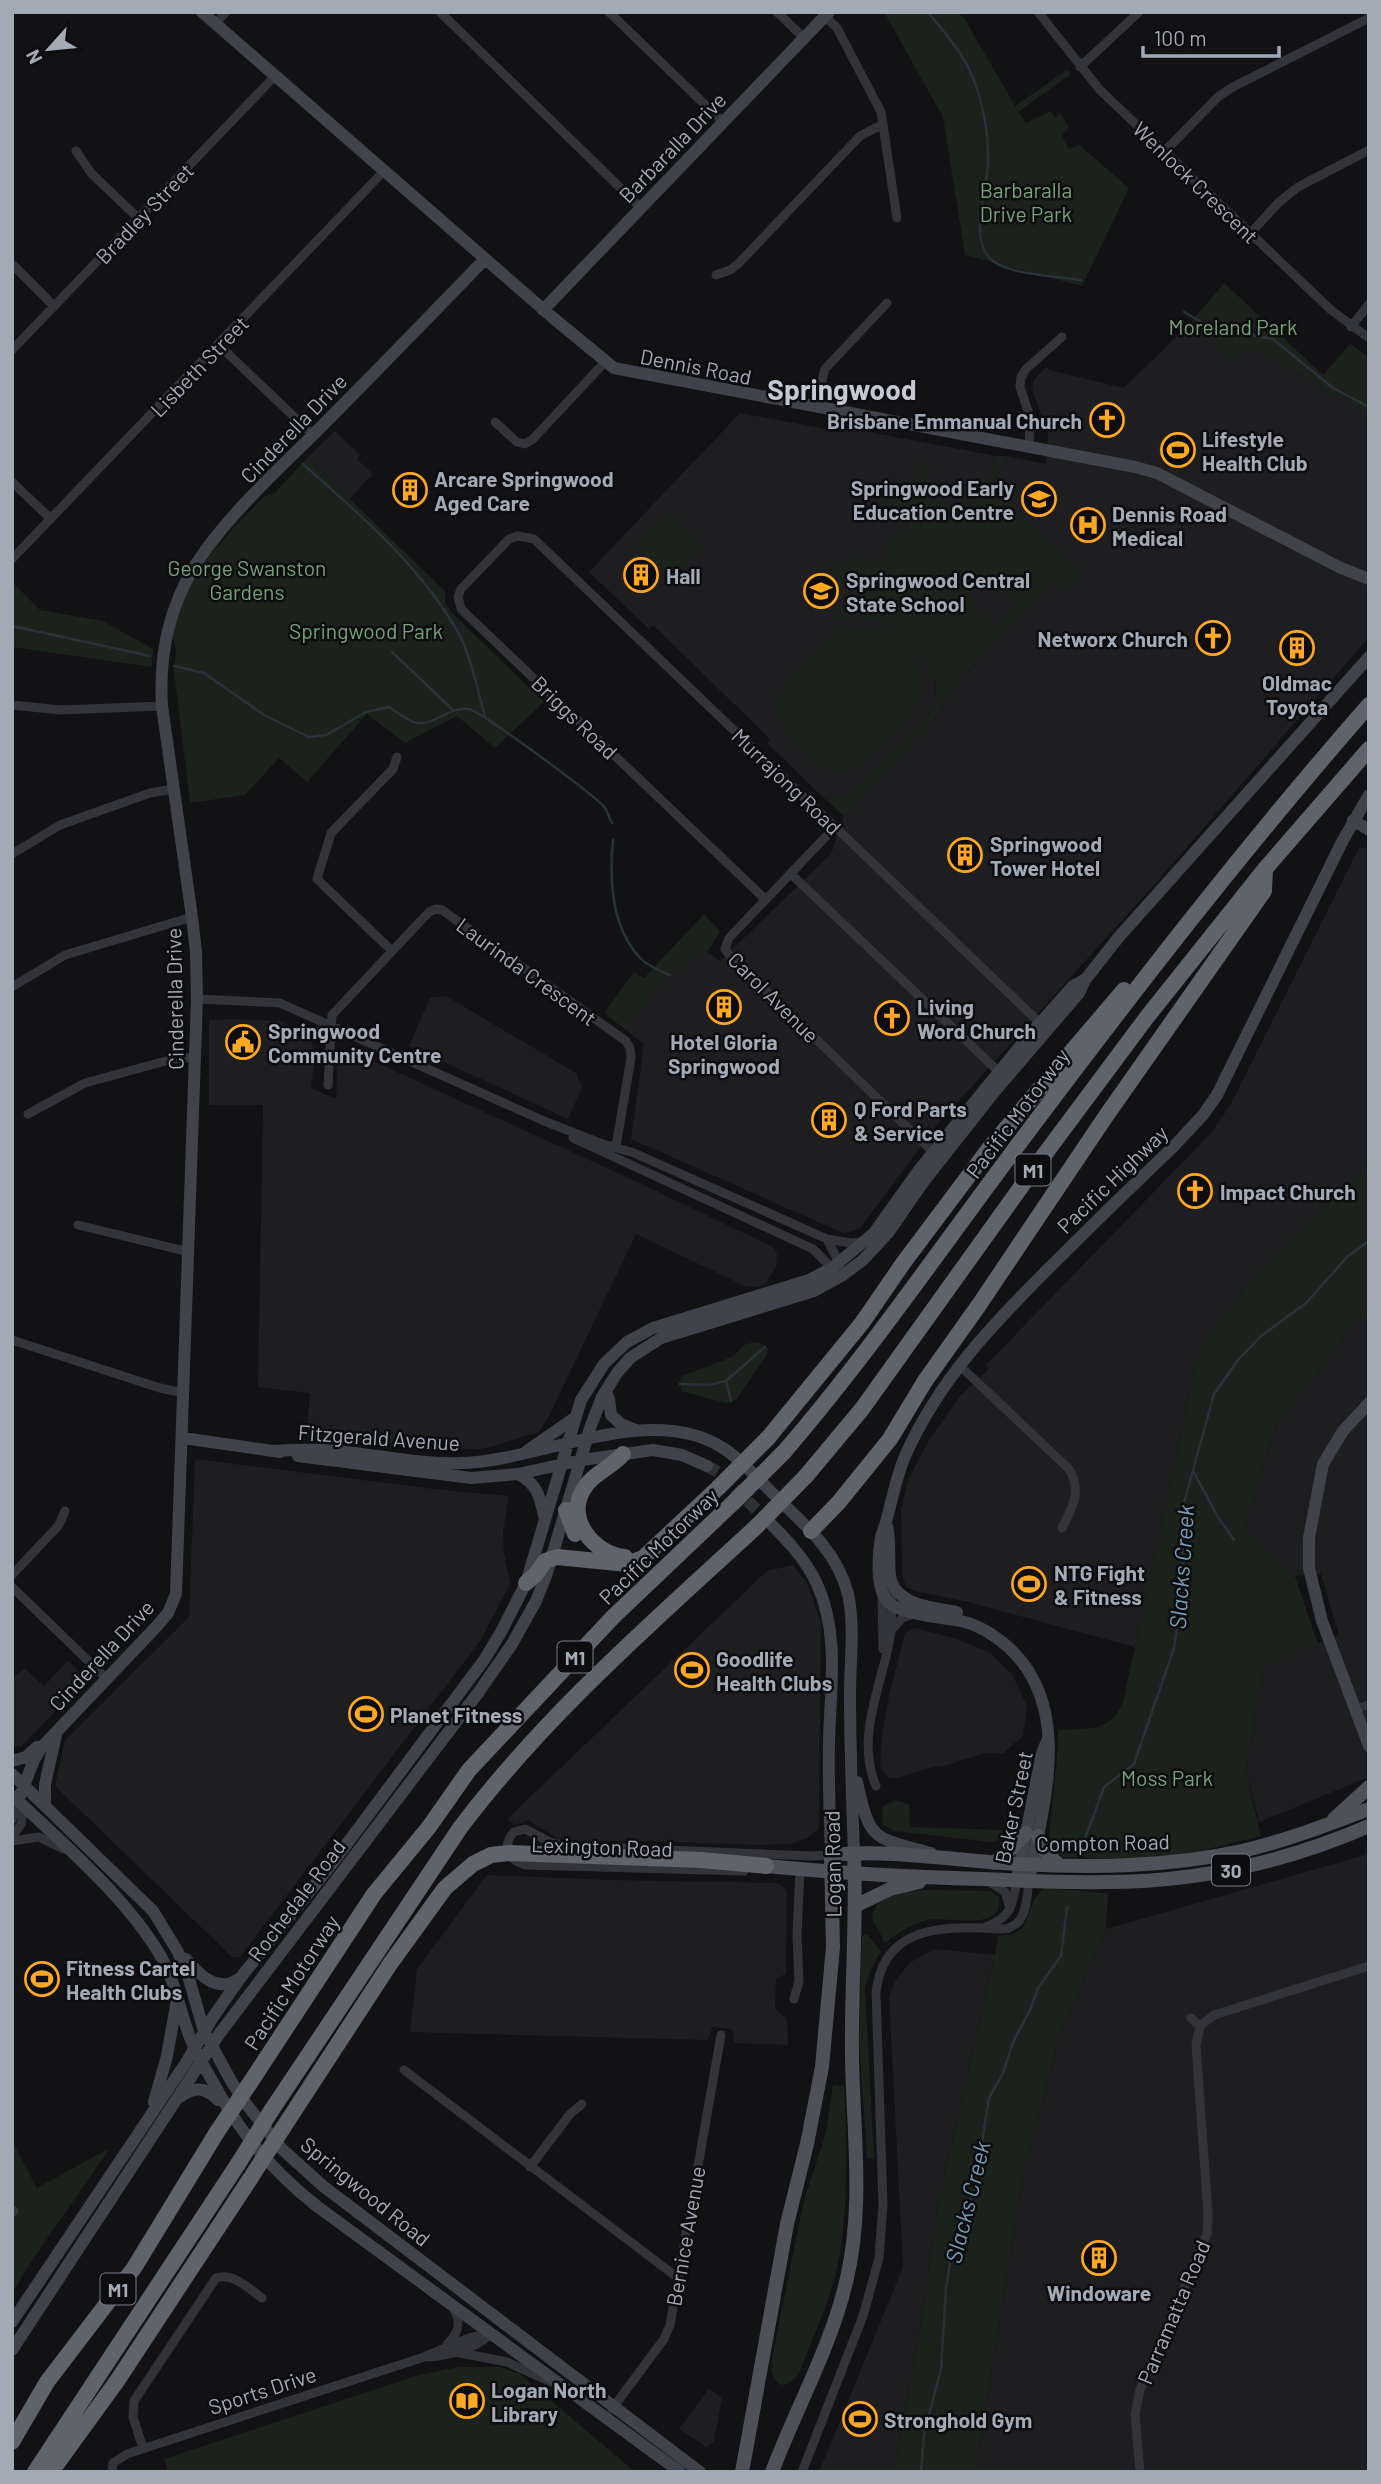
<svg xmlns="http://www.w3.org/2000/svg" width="1381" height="2484" viewBox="0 0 1381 2484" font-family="Barlow,sans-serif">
<rect width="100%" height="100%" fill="#121214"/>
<path fill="#1e1e21" d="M1192,321L1232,361L1249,346L1315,381L1331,396L1335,392L1345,397L1369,419V637L1155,884L936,1126L861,1227L845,1234L631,1139L644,1044L626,1030L658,986L701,948L720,961L831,854L844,816L932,723L957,683L1056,581L1083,575L992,486L1006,456L1046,464L1048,434L1032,389L1033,381L1046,367L1049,370L1124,388Z
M740,413L842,432L848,428L996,456L984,490L1050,575L936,680L935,700L928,716L851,796L825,799L767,743L770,739L653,625L649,629L589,572Z
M335,431L360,455L357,459L373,474L349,499L307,458Z
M1359,848H1369V1165L1256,1274L1199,1349L1135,1647L968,1602L915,1591L906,1586L902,1575L901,1510L908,1480L929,1440L960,1396L988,1370L987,1364L1211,1133L1231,1104Z
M446,996L576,1073L582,1087L568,1119L409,1046L430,998Z
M236,1019L280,1021L301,1031L311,1042L315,1054L311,1088L336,1099L337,1066L342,1053L349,1050L635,1181L773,1247L777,1253L776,1266L766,1283L758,1287L745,1286L636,1234L549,1416L539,1432L482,1449L425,1448L306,1437L310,1393L258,1387L263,1105H209V1020Z
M1369,1305V1777L1259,1822L1246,1772L1264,1664L1339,1635L1321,1574L1295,1576L1243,1531L1276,1426Z
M195,1459L442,1490L509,1496L503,1532L504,1552L510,1584L480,1641L240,1957H232L55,1786L65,1740L189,1617Z
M793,1565L807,1583L821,1622L819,1828L809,1837L791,1844L757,1845L648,1841H578L558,1839L528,1820L515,1825L507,1819L767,1571Z
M914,1628L954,1638L989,1652L1012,1674L1027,1706L1023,1736L1003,1753H985L944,1766H936L897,1778H889L880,1767L882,1737L889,1695L905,1634Z
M68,1661L83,1675V1683L22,1746H13L12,1680L24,1668L44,1686Z
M1369,1854V2472H975L1023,2177L1058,2040L1106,1929Z
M487,1875L610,1880L778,1883L787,1890L786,1974L776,1978L775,2009L787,2018L788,2045L734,2043L732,2029L713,2027L707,2040L410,2032L417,1969Z
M935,1949L995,1955L937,2208L925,2299L897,2458V2472H819L903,2267L889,1996L895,1982L909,1963Z
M709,2388L722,2398L714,2441L706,2447L679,2429Z"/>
<path fill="#1a221b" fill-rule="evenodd" d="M884,12H958L966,21L1015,106L1067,70L1071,74L1018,112L1026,123L1051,111L1055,117L1061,114L1069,127L1062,136L1069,149L1079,145L1129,188L1082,286L965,255L943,117Z
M1224,283L1323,375L1350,344L1369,357V419L1345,397L1335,392L1331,396L1315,381L1249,346L1232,361L1192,321Z
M996,456H1006L992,486L1083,575L1067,592L1056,581L957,683L932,723L844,816L825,799L851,796L928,716L935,700L936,681L932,679C926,653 913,648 894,633L893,627L881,619L873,621L866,618L862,612C853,618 844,622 833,618L832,612L836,606H847L861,597L856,591H851L840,600L831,601L826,609L814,610L810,606L814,604L839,580L829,568L831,564H840L847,575L851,578L853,574L849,564L858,553C869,558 876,563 888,556L884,545L889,537L910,531L904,514H897L886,506L890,500L887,498L881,501L873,498L871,492L878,486L897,491L902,486L904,479L914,481L917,475L916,469L921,462L928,459L930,465L925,499L972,509L974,502L984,489ZM979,577L990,580V589L999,590L1000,595L1004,597L1007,596L1012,599V606L1015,607L995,626L992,620L977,613C971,598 969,590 979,577Z
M307,458L445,591V602L450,611L544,702L495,748L457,716L405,743L367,714L307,782L279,758L245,795L190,803L174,671C174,664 176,657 176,650C175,644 172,639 173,634C182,577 226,535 265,496L275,493Z
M667,511L703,545L669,580L633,546Z
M12,582L40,610L103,621L153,649L152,667L12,647Z
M845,627C859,627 873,626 887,631C911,640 929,672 922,696C918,709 865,765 853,770C839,776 826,773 814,763C795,746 769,718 781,690C785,680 798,670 805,662C818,648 828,634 845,627Z
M704,914L720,931L708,951L701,949L658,986L626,1030L604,1013L634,972L644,978Z
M1369,1165V1305L1276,1426L1243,1531L1295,1576L1318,1644L1264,1665L1246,1772L1261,1836L1200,1851L1147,1859L1062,1857L1054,1851L1049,1834L1057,1760L1058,1730C1087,1728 1111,1733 1123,1702L1199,1349L1256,1274Z
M759,1342L768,1349L767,1355L736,1400L726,1403L681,1391L680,1377L732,1357L746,1344Z
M895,1800L909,1805L910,1827L1004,1830L1000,1839L991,1842L894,1831L882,1824L883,1806Z
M1045,1888L1108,1893L1106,1929L1058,2040L1023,2177L975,2472H897V2458L925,2299L937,2208L995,1955L998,1936C1039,1934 1020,1906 1045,1888Z
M923,1890L991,1891L999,1897C1005,1933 948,1916 928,1920C911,1924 898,1933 885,1943L872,1918C875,1893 903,1892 923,1890Z
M867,1934L881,1951L871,1969L865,1987L874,2159L867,2158L859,2040L862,1936Z
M833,2085L844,2086C847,2139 848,2195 841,2247C836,2282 822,2318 808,2350C802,2365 799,2383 781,2385C770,2378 771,2369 772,2357L804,2200L826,2133Z
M12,2141L37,2188L108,2149V2151L31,2262L12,2294Z
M459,2367H498L520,2374L635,2472H168L164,2459L419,2375Z"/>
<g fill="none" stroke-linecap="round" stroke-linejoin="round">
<path stroke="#273239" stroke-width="2.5" d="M928,12C942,30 959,48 969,69C982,96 989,133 988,163C988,189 967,241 993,261C1009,274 1060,277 1081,280
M1184,312L1210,327L1229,332L1273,339L1333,388L1369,407
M303,464C360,515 420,565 459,634C472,659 477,689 485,716
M12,626L150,656
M392,652L454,711
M174,666L204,673L264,715L309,737L326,735L366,712L389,707C397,712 409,722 417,723C435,725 450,706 469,709C482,712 596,796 605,808C608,812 609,818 612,823
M613,840C609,880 611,928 641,959C648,966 660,971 670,975
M726,1381L731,1401
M680,1384L709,1385L726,1381L765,1347
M1193,1471L1218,1517L1234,1540
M1080,1852L1104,1787L1134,1764L1174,1648L1183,1586L1182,1510L1214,1394L1238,1360L1261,1336L1306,1303L1348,1256L1369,1241
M921,2472L924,2434L941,2369L946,2289L951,2256L975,2187L989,2098L1003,2073L1013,2042L1031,2008L1038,1988L1061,1956L1067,1907"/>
<path stroke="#2f3034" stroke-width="12" stroke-dasharray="12 6" stroke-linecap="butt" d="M707,1466L718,1472L765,1518"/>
<path stroke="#33343a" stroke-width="9" d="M440,12L640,207
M609,12L723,122
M777,12L804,38
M1038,12L1100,90L1331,310L1369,338
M825,16L837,28L881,112L897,218
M215,24L226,12
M1080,67L1139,12
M76,151L91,173L138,218
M1164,152L1218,97L1231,88L1369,18
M1250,234L1278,203L1298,187L1369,150
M12,264L54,306
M716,275L730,270L738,264L860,136L883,124
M1351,327L1369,304
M219,345L313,435
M12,350L275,76
M815,407L825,369L887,303
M495,422L517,442L525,444L533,439L605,362
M1029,448L1030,417L1020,387L1021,377L1026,369L1062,337
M12,482L51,519
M12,559L384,171
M12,705L60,710L162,706
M835,827L729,938L725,949L730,956L936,1155
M12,854L60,825L150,793L173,789
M791,874L999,1072
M766,900L461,609L458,597L461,589L509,539L518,536L534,539L1043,1026
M392,951L317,879L331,833L393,769L397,757
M12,987L65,955L192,917
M197,999L280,1003L544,1121L600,1143L634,1153L827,1239L851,1243L863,1242
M328,1085L332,1015L429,912L436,909L442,910L626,1041L630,1048L631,1058L616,1146
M28,1114L85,1083L173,1059L195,1057
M573,1138L813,1249L832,1268
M78,1225L189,1252
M827,1239L840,1265
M12,1340L160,1388L184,1393
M959,1365L1069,1469C1082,1490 1073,1507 1062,1528
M12,1575L59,1525L65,1511
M12,1587L107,1679
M882,1596L883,1649
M891,1631L902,1618L915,1613
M1355,1709L1369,1705
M876,1786C855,1736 882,1686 890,1637C893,1619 891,1600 891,1582
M12,1820L18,1801
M12,1837L21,1824L24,1807
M12,1841L39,1837L63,1849
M744,1871L525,1865C509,1860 501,1846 514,1832L525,1829L552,1843L569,1846L811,1856L831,1855
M990,1882L1005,1892L1010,1908
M986,1927C1012,1916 1012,1906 1017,1881
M794,1999L799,1981L797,1935L800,1869
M1191,2018L1200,2026L1214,2015L1369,1966
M404,2070L678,2278
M530,2167L570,2114L582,2104
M12,2212L14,2211
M447,2344C459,2333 462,2322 453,2308
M455,2352L507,2362L551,2382
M429,2357C448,2355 477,2349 490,2334
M612,2409L664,2339L670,2325L721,2035
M143,2448L133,2417L134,2401L216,2278C233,2272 249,2289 262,2298
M112,2472L113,2463L127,2454L424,2357L469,2338L491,2333
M802,2472L863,2316L879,2258L883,2205L876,1992C883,1932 932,1926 982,1928C994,1928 1008,1933 1018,1922C1027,1913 1027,1893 1029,1881
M1140,2472L1135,2414L1140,2390L1207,2234L1208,2214L1196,2045L1200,2026"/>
<path stroke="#41434a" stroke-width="12" d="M202,12L552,317L614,368L1135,467L1157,473L1341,568L1369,579
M543,310L829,12
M1353,820L1369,830
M606,1391L609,1399L611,1415L621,1424L636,1430
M1369,1403L1343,1431L1323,1464L1309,1538V1568L1322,1621L1369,1746
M183,1438L280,1452
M272,1451C289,1450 307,1449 325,1450C371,1453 416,1465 462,1463C542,1461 653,1399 726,1450C746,1464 763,1484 780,1501C808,1527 838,1554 848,1594C855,1625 850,1662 850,1694C850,1747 852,1800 854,1854
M527,1451L576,1417
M298,1456L471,1478L518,1474L582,1460L653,1450L682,1455L707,1466
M518,1474C537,1484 540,1496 544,1516
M765,1518C785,1538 805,1558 817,1584C840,1635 830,1689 829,1743C828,1780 830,1817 831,1855
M887,1526C891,1542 888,1558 890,1575C894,1606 933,1607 957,1612
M12,1761L26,1757L37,1747
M12,1774L153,1911L178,1952L187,1972L204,2031L231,2081L247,2105L282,2149L323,2186L700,2472
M857,1782C870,1843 874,1837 931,1853
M13,1796C63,1844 125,1896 160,1955C175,1980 179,2008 189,2035C195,2051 204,2067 213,2082C239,2133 273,2172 318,2207L680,2472
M18,1801L34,1760L41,1748L156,1627L168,1613L176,1594L197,999L196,952L192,917L162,706C159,658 168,611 193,569C220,524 272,475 310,438C369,379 427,319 485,259
M45,1803V1784L56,1735
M1018,1874L1042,1753L1047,1741
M1029,1881C1043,1805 1075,1706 1007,1646C993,1634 979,1625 961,1621C943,1618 897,1614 886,1600C876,1586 878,1553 881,1537C882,1532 885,1527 886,1522C892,1500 896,1478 905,1456C939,1380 991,1326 1049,1268C1090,1227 1132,1186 1174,1146L1203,1115L1217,1095L1342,842L1369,795
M186,1959C200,1976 218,1994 240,1978
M180,2097C195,2086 205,2087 218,2100
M154,2102L167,2056L177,2000
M12,2322L187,2061L213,2017L241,1977L334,1861L484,1660L501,1632L526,1583L581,1400L604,1364L627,1342L653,1328L809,1280L832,1268L874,1233L919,1170L1026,1039L1073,986L1084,980
M12,2350L220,2033L478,1693L512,1644L536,1601L546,1576L590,1428L602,1397L617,1373L630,1358L661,1338L814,1291L843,1275L863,1260L888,1233L924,1181L995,1091L1079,993L1085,980L1118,938L1369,657"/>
<path stroke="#4f5159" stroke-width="14" d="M1334,1819L1369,1787
M1038,1836L1046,1853L1059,1865
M994,1863L1009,1851L1026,1833
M766,1866C838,1873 910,1877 983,1879C1024,1881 1065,1883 1105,1882C1196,1882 1286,1862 1369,1826
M855,1906L890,1889L919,1882
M742,2472L787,2224L807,2144L822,2067L833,1947L831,1855C893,1849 956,1861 1018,1864C1093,1868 1168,1867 1242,1851C1285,1841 1327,1825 1369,1809
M772,2472C796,2408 832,2345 847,2278C864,2205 853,2130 852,2056C851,1988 857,1921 854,1854"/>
<path stroke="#5f636b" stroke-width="16" d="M768,1438L862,1323L904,1262L991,1146L1124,990
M784,1452C865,1358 935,1256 1009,1157C1124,1003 1242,850 1369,705
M623,1454C611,1468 593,1473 583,1490C566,1520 594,1554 625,1557
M806,1476L862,1409L1036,1166L1147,1017L1265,869L1369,749
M566,1510L575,1534
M811,1531L839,1502L890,1439L925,1381L979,1305L1106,1116L1264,891L1265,869
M526,1583L536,1574L545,1561L557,1557L628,1564L643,1558L719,1487
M250,2083L374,1894L429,1827L469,1770L613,1617L735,1501
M271,2111L460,1828C546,1714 653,1622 757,1526
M283,2128L390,1964L445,1888L473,1864L491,1855L509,1853L702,1860L766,1866
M12,2442L47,2382L134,2268L217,2132
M35,2472L238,2164
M51,2472L117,2381L250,2179"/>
<path stroke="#5f636b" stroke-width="16" d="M719,1487L768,1438
M735,1501L784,1452
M757,1526L806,1476
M217,2132L250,2083
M238,2164L271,2111
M250,2179L283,2128"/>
</g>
<defs>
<g id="church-ring" transform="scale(1.75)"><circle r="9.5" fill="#0d0d0f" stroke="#ffa820" stroke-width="1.5"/><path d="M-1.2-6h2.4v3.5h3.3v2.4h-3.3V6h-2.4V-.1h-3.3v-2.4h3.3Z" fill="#ffa820"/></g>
<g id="stadium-ring" transform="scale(1.75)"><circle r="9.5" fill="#0d0d0f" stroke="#ffa820" stroke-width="1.5"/><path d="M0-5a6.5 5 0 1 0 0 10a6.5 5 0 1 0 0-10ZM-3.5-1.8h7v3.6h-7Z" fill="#ffa820"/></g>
<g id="building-ring" transform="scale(1.75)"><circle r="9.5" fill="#0d0d0f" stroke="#ffa820" stroke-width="1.5"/><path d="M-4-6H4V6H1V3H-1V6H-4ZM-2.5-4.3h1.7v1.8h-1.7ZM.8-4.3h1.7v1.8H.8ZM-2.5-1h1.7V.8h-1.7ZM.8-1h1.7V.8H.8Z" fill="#ffa820"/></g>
<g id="school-ring" transform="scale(1.75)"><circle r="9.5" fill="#0d0d0f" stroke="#ffa820" stroke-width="1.5"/><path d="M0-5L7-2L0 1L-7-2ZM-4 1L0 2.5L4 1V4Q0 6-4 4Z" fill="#ffa820"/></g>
<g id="hospital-ring" transform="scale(1.75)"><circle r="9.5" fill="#0d0d0f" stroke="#ffa820" stroke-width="1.5"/><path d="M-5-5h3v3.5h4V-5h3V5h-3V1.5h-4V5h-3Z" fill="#ffa820"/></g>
<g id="civic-ring" transform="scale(1.75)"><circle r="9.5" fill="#0d0d0f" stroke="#ffa820" stroke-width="1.5"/><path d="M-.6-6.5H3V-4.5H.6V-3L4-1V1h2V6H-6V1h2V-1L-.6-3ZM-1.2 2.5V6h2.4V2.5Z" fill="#ffa820"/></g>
<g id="library-ring" transform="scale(1.75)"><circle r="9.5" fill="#0d0d0f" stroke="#ffa820" stroke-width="1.5"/><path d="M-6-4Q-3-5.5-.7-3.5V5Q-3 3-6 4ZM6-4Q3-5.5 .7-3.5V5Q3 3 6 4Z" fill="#ffa820"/></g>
</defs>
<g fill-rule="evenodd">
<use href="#church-ring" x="1107" y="420"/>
<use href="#stadium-ring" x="1178" y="450"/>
<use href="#building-ring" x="410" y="490"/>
<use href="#school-ring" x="1039" y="499"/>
<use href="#hospital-ring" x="1088" y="525"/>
<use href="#building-ring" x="641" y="575"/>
<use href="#school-ring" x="821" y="591"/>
<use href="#church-ring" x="1213" y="638"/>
<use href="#building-ring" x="1297" y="648"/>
<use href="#building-ring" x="965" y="855"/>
<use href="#building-ring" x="724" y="1007"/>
<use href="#church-ring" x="892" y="1018"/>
<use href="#civic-ring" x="243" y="1042"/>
<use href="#building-ring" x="829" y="1120"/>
<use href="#church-ring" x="1195" y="1191"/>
<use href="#stadium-ring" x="1029" y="1584"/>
<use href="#stadium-ring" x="692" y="1670"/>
<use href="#stadium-ring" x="366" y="1714"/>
<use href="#stadium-ring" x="42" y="1979"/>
<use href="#building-ring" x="1099" y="2258"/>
<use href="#library-ring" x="467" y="2401"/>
<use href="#stadium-ring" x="860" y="2419"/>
</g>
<g text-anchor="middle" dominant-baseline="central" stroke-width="5" stroke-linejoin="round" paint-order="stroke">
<g fill="#0d0d0f" stroke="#757b84" stroke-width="2">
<rect x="1015.5" y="1154.5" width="35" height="31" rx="5"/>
<rect x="557.5" y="1641.5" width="35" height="31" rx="5"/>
<rect x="1212" y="1854.5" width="38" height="31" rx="5"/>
<rect x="100.5" y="2273.5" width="35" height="31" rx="5"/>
</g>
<g font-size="19" font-weight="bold" fill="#a2aab6">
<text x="1033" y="1170">M1</text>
<text x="575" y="1657">M1</text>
<text x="1231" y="1870">30</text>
<text x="118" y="2289">M1</text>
</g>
<g font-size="21" fill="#a2aab6" stroke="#0d0d0f">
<text transform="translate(672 147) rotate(-46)">Barbaralla Drive</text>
<text transform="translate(1196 182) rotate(44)">Wenlock Crescent</text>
<text transform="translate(144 213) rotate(-46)">Bradley Street</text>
<text transform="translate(199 366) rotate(-46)">Lisbeth Street</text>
<text transform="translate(696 366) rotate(11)">Dennis Road</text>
<text transform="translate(293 428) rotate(-46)">Cinderella Drive</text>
<text transform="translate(575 717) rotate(44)">Briggs Road</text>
<text transform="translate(787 781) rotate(44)">Murrajong Road</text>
<text transform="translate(527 971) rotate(36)">Laurinda Crescent</text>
<text transform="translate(774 997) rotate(45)">Carol Avenue</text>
<text transform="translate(174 999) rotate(-91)">Cinderella Drive</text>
<text transform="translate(1017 1113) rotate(-53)">Pacific Motorway</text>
<text transform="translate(1112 1179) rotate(-44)">Pacific Highway</text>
<text transform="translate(379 1437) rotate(4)">Fitzgerald Avenue</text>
<text transform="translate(658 1546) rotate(-44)">Pacific Motorway</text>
<text transform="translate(101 1655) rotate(-47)">Cinderella Drive</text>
<text transform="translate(1013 1807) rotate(-78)">Baker Street</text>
<text transform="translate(1103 1842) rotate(-1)">Compton Road</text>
<text transform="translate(602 1846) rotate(2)">Lexington Road</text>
<text transform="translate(832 1864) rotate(-91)">Logan Road</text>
<text transform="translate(296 1900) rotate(-53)">Rochedale Road</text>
<text transform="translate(291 1982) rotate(-57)">Pacific Motorway</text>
<text transform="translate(366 2191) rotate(39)">Springwood Road</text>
<text transform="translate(685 2236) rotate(-80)">Bernice Avenue</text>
<text transform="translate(1173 2312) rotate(-67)">Parramatta Road</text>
<text transform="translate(262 2390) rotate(-18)">Sports Drive</text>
</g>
<g font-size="21" fill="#77a378" stroke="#0d0d0f">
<text x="1026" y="189">Barbaralla<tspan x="1026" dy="24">Drive Park</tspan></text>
<text x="1233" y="326">Moreland Park</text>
<text x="247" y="567">George Swanston<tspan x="247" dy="24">Gardens</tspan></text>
<text x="366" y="630">Springwood Park</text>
<text x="1167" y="1777">Moss Park</text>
</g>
<g font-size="21" font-weight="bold" fill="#a2aab6" stroke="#0d0d0f" text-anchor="start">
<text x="1082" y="420" text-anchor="end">Brisbane Emmanual Church</text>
<text x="1202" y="438">Lifestyle<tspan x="1202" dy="24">Health Club</tspan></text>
<text x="434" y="478">Arcare Springwood<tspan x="434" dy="24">Aged Care</tspan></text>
<text x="1014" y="487" text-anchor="end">Springwood Early<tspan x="1014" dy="24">Education Centre</tspan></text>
<text x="1112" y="513">Dennis Road<tspan x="1112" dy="24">Medical</tspan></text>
<text x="666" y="575">Hall</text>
<text x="846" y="579">Springwood Central<tspan x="846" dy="24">State School</tspan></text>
<text x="1188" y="638" text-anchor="end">Networx Church</text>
<text x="1297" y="682" text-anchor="middle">Oldmac<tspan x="1297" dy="24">Toyota</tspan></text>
<text x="990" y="843">Springwood<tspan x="990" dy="24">Tower Hotel</tspan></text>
<text x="917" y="1006">Living<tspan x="917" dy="24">Word Church</tspan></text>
<text x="268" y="1030">Springwood<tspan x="268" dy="24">Community Centre</tspan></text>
<text x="724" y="1041" text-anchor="middle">Hotel Gloria<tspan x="724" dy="24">Springwood</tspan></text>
<text x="854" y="1108">Q Ford Parts<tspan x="854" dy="24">&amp; Service</tspan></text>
<text x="1220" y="1191">Impact Church</text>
<text x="1054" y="1572">NTG Fight<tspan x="1054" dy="24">&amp; Fitness</tspan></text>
<text x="716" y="1658">Goodlife<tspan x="716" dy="24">Health Clubs</tspan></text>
<text x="390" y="1714">Planet Fitness</text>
<text x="66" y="1967">Fitness Cartel<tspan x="66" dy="24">Health Clubs</tspan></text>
<text x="1099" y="2292" text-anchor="middle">Windoware</text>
<text x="491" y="2389">Logan North<tspan x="491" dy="24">Library</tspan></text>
<text x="884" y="2419">Stronghold Gym</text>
</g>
<g font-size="23" font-style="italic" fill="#759bb5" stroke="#0d0d0f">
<text transform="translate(1181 1567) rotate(-86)">Slacks Creek</text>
<text transform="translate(967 2202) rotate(-76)">Slacks Creek</text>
</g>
<g font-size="28" font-weight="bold" fill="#c4c8d2" stroke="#0d0d0f">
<text x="842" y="389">Springwood</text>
</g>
</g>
<rect width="1381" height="2484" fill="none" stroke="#a2aab6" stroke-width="28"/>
<g transform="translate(49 49) rotate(243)" stroke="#0d0d0f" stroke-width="5" paint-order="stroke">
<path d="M0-5L12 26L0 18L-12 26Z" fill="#a2aab6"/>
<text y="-10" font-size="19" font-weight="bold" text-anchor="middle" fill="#a2aab6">N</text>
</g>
<path d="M1143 46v10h136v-10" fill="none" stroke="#a2aab6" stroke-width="3.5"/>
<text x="1154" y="46" font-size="21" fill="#a2aab6" stroke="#0d0d0f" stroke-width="5" paint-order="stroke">100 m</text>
</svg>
